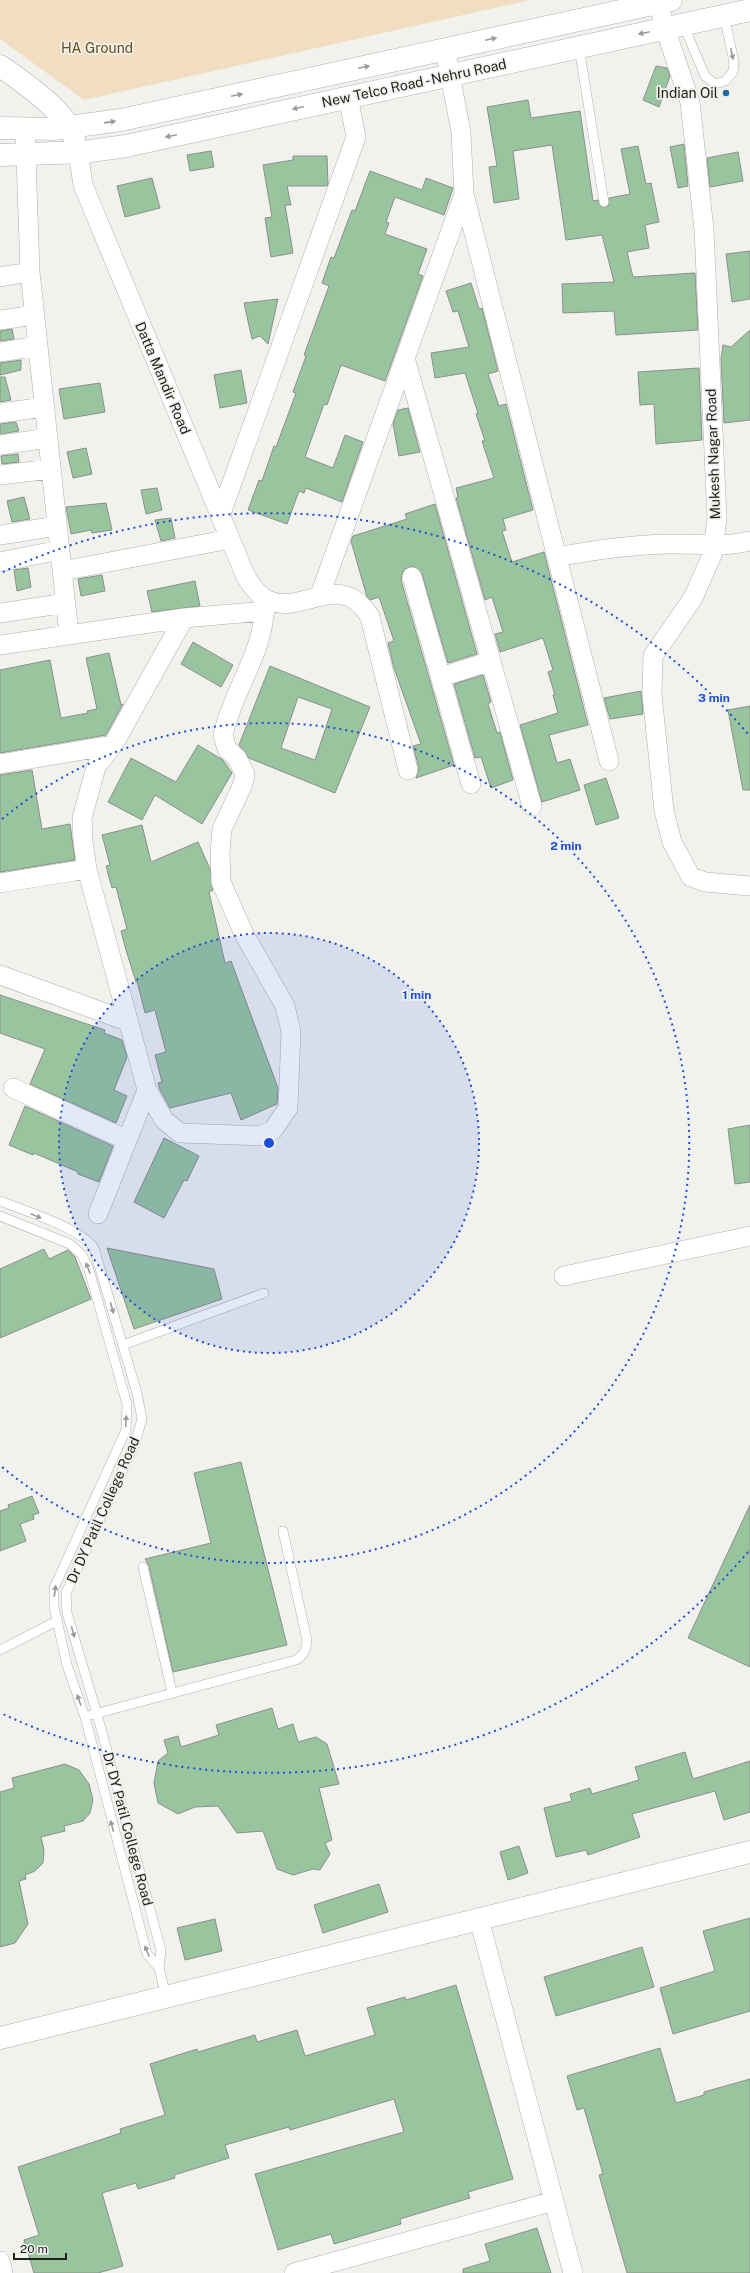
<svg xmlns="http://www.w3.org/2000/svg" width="750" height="2273" viewBox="0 0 750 2273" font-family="'Public Sans',sans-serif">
<rect width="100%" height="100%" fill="#f1f2ee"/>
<path fill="#f1ddc0" d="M0,0H530L84,100L0,39Z"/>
<path fill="#99c59e" stroke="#8c8f8c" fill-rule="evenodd" d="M656,66L667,68L670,76L659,107L643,100Z
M528,100L531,118L580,111L593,201L598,200L602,207L608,206L609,198L630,194L621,149L638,146L646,184L651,183L659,222L645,225L649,248L627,252L633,277L695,273L698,330L616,335L614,311L563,313L562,284L614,282L602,235L566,240L552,145L513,151L519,199L494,203L489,167L497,166L487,107Z
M684,144L688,186L678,188L670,147Z
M211,151L214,167L190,171L187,155Z
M738,152L743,181L710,187L707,158Z
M293,156H327L328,184L327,186H287L291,205H285L293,253L271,257L265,218L272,217L263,165L293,160Z
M370,171L422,190L426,178L453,188L444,215L395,197L386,222L389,223L385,234L427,249L418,274L423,276L385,381L341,365L327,405L324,404L305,457L333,468L345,435L363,442L342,502L306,488L304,493L299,491L287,524L248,510L259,480L262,481L274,446L276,447L296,393L293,392L306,356L304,355L329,286L322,283L331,257L334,258L352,210L355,211Z
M152,178L160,208L125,217L117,186Z
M750,251V299L732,302L726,254Z
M471,283L479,309L482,308L498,371L488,374L499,406L506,404L533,510L503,519L506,530L502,531L512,562L544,552L588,725L549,735L557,763L570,759L580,790L542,802L520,725L558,713L553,695H555L548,672L553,670L543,638L500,652L495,634L503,632L492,597L485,600L456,498L458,497L456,488L494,478L482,441H485L476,414L478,413L465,373L435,378L431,353L469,347L458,311L453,312L446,291Z
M278,299L268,344L260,336L252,339L244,303Z
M12,329L14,339L0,341V331Z
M750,330V420L724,423L721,359L723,345L731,347Z
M21,360V370L0,375V363Z
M699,368L702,440L656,444L654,404L640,405L638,372Z
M241,370L247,403L220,408L214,375Z
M0,377H5L11,400L0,402Z
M100,383L105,412L64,419L59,389Z
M408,408L420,452L399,456L393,424L398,410Z
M16,422L19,431L0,434V424Z
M86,448L92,474L73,478L67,452Z
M18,454L19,462L2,464L1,456Z
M157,488L162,510L146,514L141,490Z
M24,497L30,519L12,522L7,501Z
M106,503L112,530L92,533L91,530L71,534L66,507Z
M435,504L477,654L448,663L422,574L414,566L404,569L401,580L454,765L416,778L419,768L413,746L421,744L394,668L388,643L394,641L379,597L370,600L367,597L351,541L353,536L407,519L405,514Z
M171,518L175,538L161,541L155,520Z
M28,568L31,587L17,591L14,570Z
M102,575L105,591L81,596L78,579Z
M195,581L200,606L152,612L147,591Z
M193,642L233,665L221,687L181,664Z
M109,653L121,705L123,704L106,735L0,753V670L50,660L61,718L88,713L87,711L97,709L86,658Z
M270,666L370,707L335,793L249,758L239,745ZM298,697L332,709L315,760L281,748Z
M483,675L491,702L488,704L497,733L500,732L513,780L491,788L481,757L475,758L454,684Z
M641,691L643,714L610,719L604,698Z
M750,706V790H743L728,710Z
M198,745L223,760L232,773L202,824L155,795L142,820L108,802L131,758L176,782Z
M32,770L42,829L70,824L75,860L0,872V775Z
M606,778L619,818L596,825L584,785Z
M142,825L151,862L198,842L210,869L213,890L209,892L225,963L231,961L278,1088L277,1104L241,1120L231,1093L170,1108L160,1090L158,1083L162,1082L155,1055L166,1052L155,1010L145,1013L137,981L136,982L126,950L121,931L127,929L116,887L112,888L106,866L110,865L102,835Z
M0,995L105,1030L104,1033L122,1040L127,1057L114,1090L127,1096L116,1123L30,1084L45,1049L0,1033Z
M25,1106L113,1146L99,1182L78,1174V1172L34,1153L33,1155L9,1145Z
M750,1125V1182L735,1184L728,1129Z
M164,1138L199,1156L187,1181L184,1180L164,1218L134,1202Z
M107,1248L214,1269L222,1299L134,1329Z
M44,1249L49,1259L68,1250L75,1257L91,1299L0,1338V1269Z
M241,1462L287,1645L173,1672L149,1566L145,1559L211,1543L194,1473Z
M32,1496L39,1513L33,1515L34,1519L20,1524L26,1541L0,1551V1511L9,1508L8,1505Z
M750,1505V1667L688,1638Z
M272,1708L278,1729L293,1724L298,1742L316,1737L327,1744L339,1784L319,1788L332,1840L325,1843L330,1854L320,1870L313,1869L293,1875L277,1869L263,1831L237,1833L218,1806L195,1807L178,1814L158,1803L154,1783L158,1761L168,1753L164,1740L178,1736L181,1747L219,1735L216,1725Z
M685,1752L693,1779L750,1761V1812L724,1820L715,1791L632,1814L640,1837L588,1855L586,1850L556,1857L544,1808L572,1801L570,1794L590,1788L592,1794L639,1780L635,1767Z
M65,1764L79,1770L89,1784L93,1800L90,1813L83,1821L64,1826L65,1831L41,1837L44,1850L43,1863L35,1871L25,1875L26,1879L19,1881L28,1924L15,1943L0,1947V1792L14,1788L12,1778Z
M519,1846L528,1873L508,1880L500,1852Z
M379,1884L388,1912L323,1933L314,1905Z
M750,1918V2011L673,2034L660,1988L715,1971L703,1931Z
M215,1919L222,1951L185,1960L177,1928Z
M642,1947L654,1987L556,2016L544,1977Z
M456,1985L513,2179L468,2192L470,2198L400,2219L401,2224L334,2244L331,2234L278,2250L255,2174L404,2132L394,2099L290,2130L289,2127L225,2145L229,2158L174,2175L175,2178L138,2189L136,2183L102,2193L123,2266L98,2273H34L24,2240L39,2235L18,2167L121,2133L120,2129L165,2115L150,2064L197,2049L198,2052L255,2035L257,2042L297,2030L305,2056L375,2035L367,2008L405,1997L406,2000Z
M660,2048L676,2103L704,2095V2092L750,2079V2273H627L599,2175L603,2174L584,2108L577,2110L567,2076Z
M537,2228L551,2273H463V2269L490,2261L485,2244Z"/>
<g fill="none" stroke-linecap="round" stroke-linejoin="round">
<g stroke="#afb0ad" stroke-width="10">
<path id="lane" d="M683,24L705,76L715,84L725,81L733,72L734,62L724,15
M579,47L604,202
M0,1201C25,1211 79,1227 94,1248L137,1393L142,1419L135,1443L66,1593L67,1613L97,1714L161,1950L159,1968L147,1954L85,1717L67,1665L54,1607V1588L126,1430L127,1404L89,1270L82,1255L70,1244L0,1216
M123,1345L264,1293
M143,1567L172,1692
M0,1650L57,1621
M91,1715L296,1660C305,1654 306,1650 307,1640L283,1531
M159,1968L166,1996"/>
</g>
<g stroke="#afb0ad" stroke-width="20">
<path id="street" d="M658,3L665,28L690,102L704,229L717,519L712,555L693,598L653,656L652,694L664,811L672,842L691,877L705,882L750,886
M445,49L461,132L464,194L609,761
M25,129L30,272L69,635
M78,152L83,185L246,577C251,584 257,594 264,598C300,620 339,566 370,617L408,770
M0,277L30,272
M0,320L34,315
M0,352L38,346
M405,358L532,806
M0,413L44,407
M0,445L48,438
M0,475L51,469
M220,516L356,137L348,97
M0,535L57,526
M557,557C594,550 630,545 667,544C695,543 723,548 750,541
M0,562L60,550
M62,571L230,539
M412,577L471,784
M320,595L464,194
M0,613L66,603
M184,618L113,745L96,767L82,818L83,842L87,869L147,1090L164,1120L180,1133L260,1136L273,1130L288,1108L291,1031L285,1006L244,934L221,882L220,853L222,829L243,784L245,774L237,758L227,749L223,735C233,688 268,648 264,598
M0,645L184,618L265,611
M441,677L491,661
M0,764L113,745
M0,883L87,869
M0,975L127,1021
M13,1088L127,1140
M98,1214L147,1090
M564,1276L750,1236
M479,1919L573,2273
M0,2261L3,2273
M294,2273L554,2201"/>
</g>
<g stroke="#afb0ad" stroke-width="23">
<path id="secondary" d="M0,66C22,81 67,112 74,137
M0,128L54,129L121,120L671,0
M0,155L84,152L126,146L750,10
M0,2038L750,1852"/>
</g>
<use href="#lane" stroke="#fff" stroke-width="9"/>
<use href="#street" stroke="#fff" stroke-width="19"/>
<use href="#secondary" stroke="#fff" stroke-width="22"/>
</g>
<defs><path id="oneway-solid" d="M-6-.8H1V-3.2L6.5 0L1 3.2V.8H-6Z"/></defs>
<g fill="#9a9a9a">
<use href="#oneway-solid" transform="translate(644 33) rotate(168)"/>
<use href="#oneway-solid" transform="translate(491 39) rotate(-12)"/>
<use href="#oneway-solid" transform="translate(732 54) rotate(78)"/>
<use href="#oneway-solid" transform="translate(364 67) rotate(-12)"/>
<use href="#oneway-solid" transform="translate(237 95) rotate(-12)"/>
<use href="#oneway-solid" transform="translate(298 108) rotate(168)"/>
<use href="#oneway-solid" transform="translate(110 122) rotate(-8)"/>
<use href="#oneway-solid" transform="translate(171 136) rotate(168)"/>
<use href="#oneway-solid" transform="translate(36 1216) rotate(22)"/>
<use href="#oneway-solid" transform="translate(88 1268) rotate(-111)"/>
<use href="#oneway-solid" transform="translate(112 1308) rotate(74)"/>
<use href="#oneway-solid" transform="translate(126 1421) rotate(-88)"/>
<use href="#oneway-solid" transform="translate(55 1591) rotate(-82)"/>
<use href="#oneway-solid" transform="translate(73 1632) rotate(74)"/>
<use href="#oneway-solid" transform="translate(79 1700) rotate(-109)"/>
<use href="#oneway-solid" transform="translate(112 1826) rotate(-105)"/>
<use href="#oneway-solid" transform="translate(147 1951) rotate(-112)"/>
</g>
<circle cx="269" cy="1143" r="210" fill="#1d4ed8" fill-opacity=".12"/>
<g fill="none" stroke="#1d4ed8" stroke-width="2" stroke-dasharray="2 4">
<circle cx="269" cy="1143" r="210"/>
<path d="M2 819A420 420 0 1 1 2 1467"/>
<path d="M748 1552A630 630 0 0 1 3 1714M3 572A630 630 0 0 1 748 734"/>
</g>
<circle fill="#236da0" stroke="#f1f2ee" stroke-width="1.5" cx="726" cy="93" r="4"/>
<g text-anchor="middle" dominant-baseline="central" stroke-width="3.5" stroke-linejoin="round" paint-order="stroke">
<g font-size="14" fill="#6b4b14" stroke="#f1f2ee">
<text x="97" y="48">HA Ground</text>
</g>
<g font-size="14" fill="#1f1f1e" stroke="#f1f2ee">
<text transform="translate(414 83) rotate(-12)">New Telco Road - Nehru Road</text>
<text transform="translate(163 378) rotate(67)">Datta Mandir Road</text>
<text transform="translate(713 454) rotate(-92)">Mukesh Nagar Road</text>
<text transform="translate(103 1510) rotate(-66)">Dr DY Patil College Road</text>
<text transform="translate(128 1829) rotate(75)">Dr DY Patil College Road</text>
</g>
<g font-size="14" fill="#1f1f1e" stroke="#f1f2ee" text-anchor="end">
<text x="718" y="93">Indian Oil</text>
</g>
</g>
<circle cx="269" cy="1143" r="6" fill="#1d4ed8" stroke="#f1f2ee" stroke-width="2"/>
<g font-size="12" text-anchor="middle" font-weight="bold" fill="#1d4ed8" stroke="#f1f2ee" stroke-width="3.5" stroke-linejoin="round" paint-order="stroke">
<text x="714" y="702">3 min</text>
<text x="566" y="850">2 min</text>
<text x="417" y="999">1 min</text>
</g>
<path d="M14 2253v6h52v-6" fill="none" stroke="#1f1f1e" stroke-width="2"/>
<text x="20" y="2253" font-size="12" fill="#1f1f1e" stroke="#f1f2ee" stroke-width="3" paint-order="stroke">20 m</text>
</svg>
